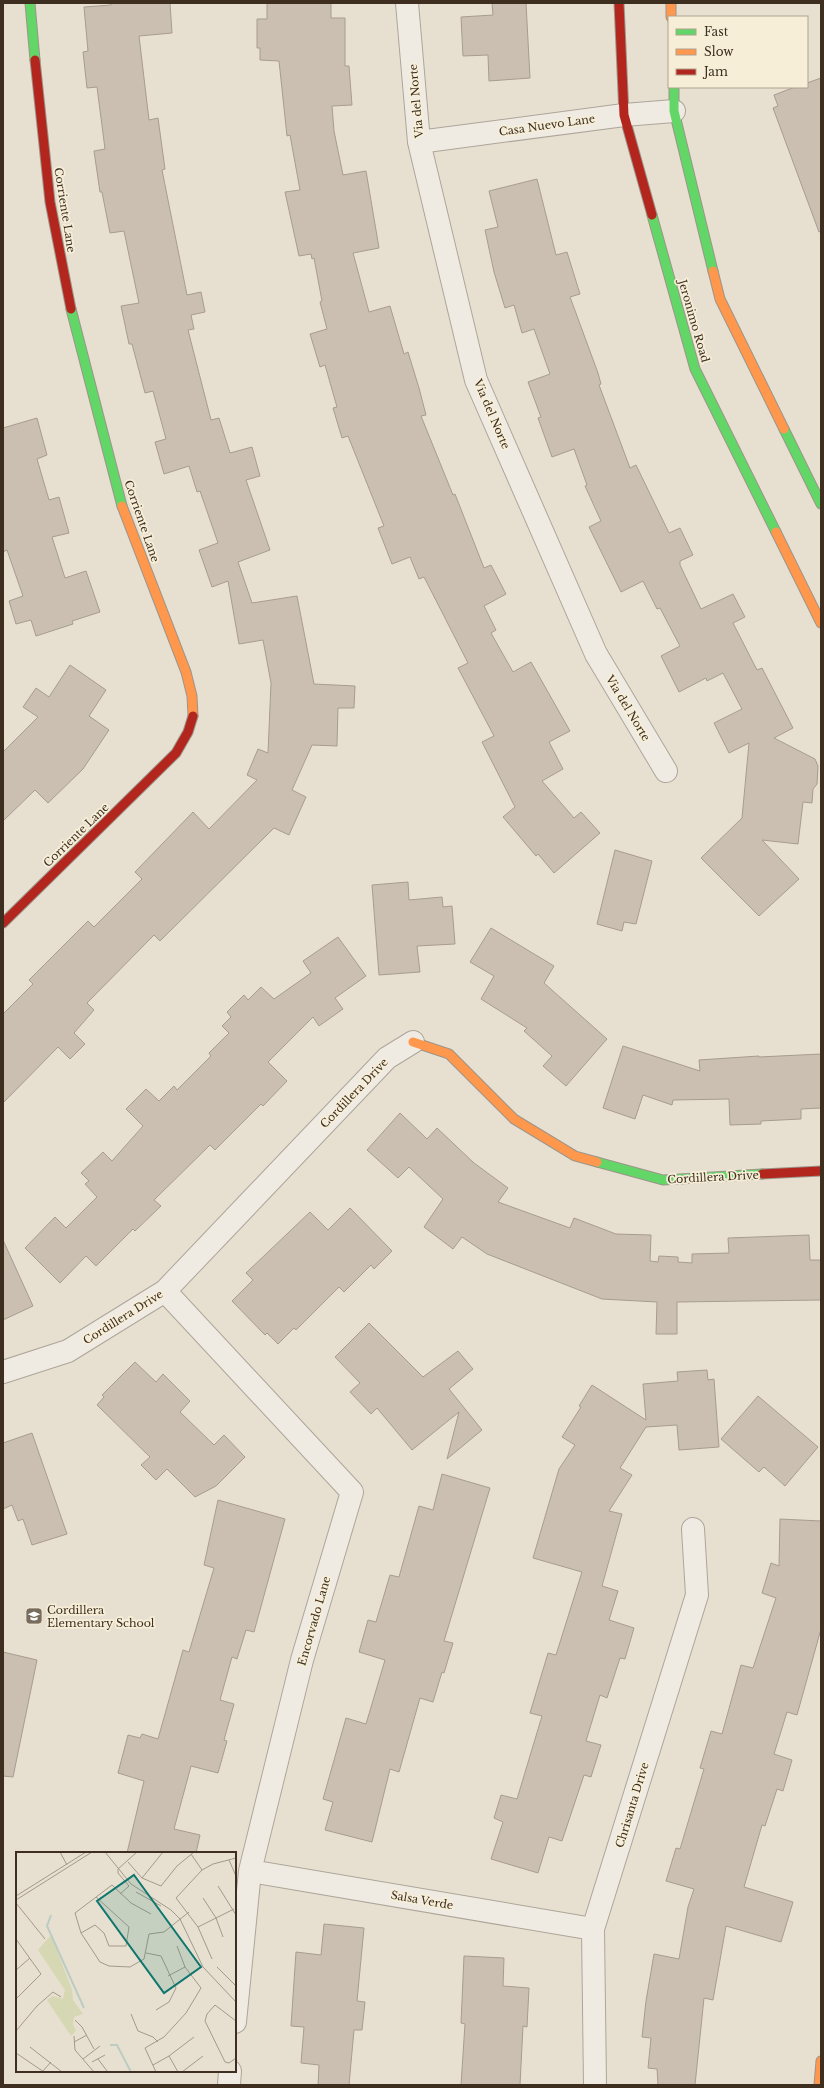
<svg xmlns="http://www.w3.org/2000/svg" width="824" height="2088" viewBox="0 0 824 2088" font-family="'Libre Baskerville',serif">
<rect width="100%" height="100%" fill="#e7e0d1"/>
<path fill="#cbbfb2" stroke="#a89c90" d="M111,3H170L172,33L139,36L149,120L158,118L165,169L162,170L187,295L201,292L205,312L191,315L194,329L188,330L211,420L219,418L230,453L252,447L260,476L246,480L270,550L238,562L252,603L297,596L314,684L355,686L354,708H338L337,746L312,745L292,790L306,797L289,835L274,828L160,941L154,935L87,1003L94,1010L74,1033L85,1044L70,1059L58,1047L3,1103V1014L33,984L29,980L88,921L94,927L142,879L135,872L193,812L209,829L257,780L247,775L258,749L268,753L271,683L263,640L239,644L228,581L212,587L199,550L218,543L200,491L197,492L189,466L164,474L155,442L166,439L153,391L145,393L132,344H129L121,306L139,303L124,231L110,233L102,192H100L94,151L105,149L97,87L87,88L83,52L88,51L84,7L111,5Z
M267,3H331V18H345V66H349L352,105L332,106L334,131L343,175L366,171L379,248L353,253L369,312L390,306L404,354L408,352L419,388L426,415L421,416L453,495L455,494L484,568L491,565L506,594L484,606L496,630L491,633L513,672L531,662L570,731L549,742L563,769L542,781L574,818L581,812L600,833L554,873L538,854L536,856L503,817L515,807L482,742L494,736L458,668L468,663L424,577L419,579L410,557L392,564L378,528L384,526L348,436L342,438L333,408L337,407L325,365L320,367L310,334L327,329L320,302L322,301L314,258L312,259L311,254L299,256L285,192L300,190L290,135L287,136L279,61L260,60V48H257V19H267Z
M492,3H526L530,78L489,81L488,55L463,56L461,17L493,15Z
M821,78V231L819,232L773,108L778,106L774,95L795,87H807V83Z
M537,179L556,255L567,252L580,294L570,297L598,373L601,384L599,385L630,468L636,465L669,533L680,528L693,555L680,561V565L701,609L733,594L745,617L733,623L757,670L762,668L793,728L774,738L815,759L818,766L817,784L813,789L812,803L803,802L798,844L762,840L799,879L759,916L701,858L742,818L749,743L729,753L714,723L742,709L723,673L707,681L706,678L679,692L661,656L680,646L660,608L657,609L643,581L621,592L589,527L601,521L585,486L587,485L574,449L552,457L538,418L541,417L528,382L550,374L534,329L522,333L514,305L505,308L494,272L485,230L498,227L489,191Z
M37,418L47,455L37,459L49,500L59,497L69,533L52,537L65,578L86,571L100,612L72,621L73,624L36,636L31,620L16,624L9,601L23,596L7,550L3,552V428Z
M70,665L106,690L89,716L109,730L83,769L48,803L35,790L3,821V752L38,717L23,707L36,688L49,697Z
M615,850L652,861L636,924L624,922L622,931L597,924Z
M408,882L409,900L442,897L443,907L452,906L455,944L417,946L420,972L379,975L372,885Z
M491,928L554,966L544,983L607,1039L566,1086L543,1066L552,1056L524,1031L527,1028L481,999L494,976L470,962Z
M338,937L366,976L335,998L343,1009L319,1026L313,1017L268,1062L287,1081L263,1106L261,1104L215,1150L210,1145L154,1200L161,1206L135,1231L133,1229L96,1266L86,1256L60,1283L25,1248L55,1217L66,1228L97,1197L85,1184L89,1181L81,1173L103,1152L112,1161L143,1126L126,1109L146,1089L159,1101L174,1086L177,1090L211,1056L209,1053L229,1033L222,1026L231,1017L227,1012L244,995L248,1000L261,987L274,999L311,973L303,961Z
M623,1046L700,1071L699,1060L759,1056V1057L821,1054V1108L801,1109V1119L761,1121V1124L730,1125L729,1099L673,1100L672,1105L643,1095L635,1119L603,1108Z
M400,1113L427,1139L437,1128L474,1163L508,1188L498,1202L570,1228L574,1218L616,1234L651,1235L650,1261L658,1262L659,1256L678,1257V1262L692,1263V1254L729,1253L728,1238L809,1235L810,1260H821V1300L677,1302V1334H656L657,1302L602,1299L487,1254L462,1237L453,1249L424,1227L443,1199L409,1167L398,1178L367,1150Z
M350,1208L392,1251L374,1269L371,1265L344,1292L339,1287L296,1330L294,1328L278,1344L267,1333L265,1335L232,1301L253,1280L246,1273L310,1212L328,1230Z
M3,1240L33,1306L3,1320Z
M369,1323L423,1377L458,1351L473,1369L449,1389L482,1430L447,1459L459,1412L412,1450L377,1408L371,1414L350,1392L360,1383L335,1357Z
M135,1362L156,1382L163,1374L190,1401L180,1412L214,1445L224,1435L245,1457L216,1486L195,1497L167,1469L156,1480L141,1465L150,1457L97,1405L104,1397L102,1395Z
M707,1370L708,1380L714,1379L719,1447L679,1450L677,1425L646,1427L620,1468L632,1475L609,1511L622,1514L602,1586L618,1591L609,1620L634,1628L625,1659L620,1658L607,1698L600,1695L586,1741L601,1745L591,1777L584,1775L562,1841L549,1837L538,1873L491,1859L503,1822L494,1818L501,1795L517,1799L542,1716L530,1713L548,1653L556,1655L582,1572L533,1558L559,1469L575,1445L562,1437L581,1407L579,1406L592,1385L646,1420L643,1384L678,1381L677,1372Z
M758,1396L818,1447L785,1486L764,1467L759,1472L721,1439Z
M32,1433L67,1534L32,1545L23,1519L18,1521L12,1505L3,1509V1443Z
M442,1474L490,1488L444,1641L453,1643L444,1673L442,1672L433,1702L420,1698L399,1772L390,1769L372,1842L325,1830L333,1802L323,1799L346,1718L366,1724L385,1660L359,1652L368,1620L376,1622L390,1575L399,1577L419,1506L433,1510Z
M218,1500L285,1519L254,1632L246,1630L237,1659L232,1657L220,1700L234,1704L224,1740L227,1741L218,1773L191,1766L174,1829L200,1835L196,1853H127L144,1781L118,1773L128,1735L140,1738L142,1734L158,1739L183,1650L189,1652L214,1568L204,1565Z
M780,1519L821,1521V1629L797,1715L787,1712L774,1754L792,1760L783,1791L777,1789L765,1826L762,1825L744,1887L793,1902L781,1942L726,1926L713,2000L704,1998L695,2085H658L657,2069L648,2068L651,2038L642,2037L646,2001L654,1954L679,1959L688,1907L694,1889L666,1881L676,1848L680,1849L704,1769L700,1768L711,1731L722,1734L741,1665L753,1668L776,1598L762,1593L771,1563L779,1566Z
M3,1652L37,1660L13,1777L3,1776Z
M324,1924L364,1928L357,2001L365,2002L362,2030H354L349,2085H318L319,2065L301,2063L304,2027L291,2026L296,1952L321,1955Z
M464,1956L504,1958L503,1986L529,1988L527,2027L523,2026L520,2085H461L465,2024L461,2023Z"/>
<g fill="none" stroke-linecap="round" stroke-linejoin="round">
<g stroke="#ada599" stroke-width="24">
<path id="street" d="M407,3L419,142L476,380L596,654L666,771
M419,142L624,115L674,111
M165,1291L352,1492L302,1660L250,1871L235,2022
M3,1372L68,1351L165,1291L387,1058L413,1042
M250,1871L593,1929
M229,2085L230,2071
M595,2085L593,1929L697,1595L693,1529"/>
</g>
<g stroke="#9c958a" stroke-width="11">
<path id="fast" d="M30,3L35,60
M674,87V111L713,271
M652,215L695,369L776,532
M71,309L122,506
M784,429L821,504
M597,1162L663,1180L762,1174"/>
</g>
<g stroke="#9c958a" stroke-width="11">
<path id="slow" d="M671,3V17
M713,271L720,299L784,429
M122,506L186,672L192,696L193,716
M776,532L821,623
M413,1042L449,1054L514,1119L575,1156L597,1162
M819,2085L821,2061"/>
</g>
<g stroke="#9c958a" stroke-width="11">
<path id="jam" d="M619,3L624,115L652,215
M35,60L50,202L71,309
M3,923L176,753L188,732L193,716
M762,1174L821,1171"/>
</g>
<use href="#street" stroke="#efebe3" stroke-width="22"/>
<use href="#fast" stroke="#63d668" stroke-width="9"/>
<use href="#slow" stroke="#ff974d" stroke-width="9"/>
<use href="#jam" stroke="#b3261e" stroke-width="9"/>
</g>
<defs>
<g id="school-square" transform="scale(0.9)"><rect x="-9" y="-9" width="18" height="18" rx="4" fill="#786c5e" stroke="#f7eed8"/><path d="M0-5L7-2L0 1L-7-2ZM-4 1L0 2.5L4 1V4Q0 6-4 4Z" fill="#fff"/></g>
</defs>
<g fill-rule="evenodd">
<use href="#school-square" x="34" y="1616"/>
</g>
<g text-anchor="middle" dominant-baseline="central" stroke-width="3.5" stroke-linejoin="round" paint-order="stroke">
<g font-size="11" fill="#3d2e20" stroke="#f7eed8">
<text transform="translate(416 101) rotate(-95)">Via del Norte</text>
<text transform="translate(547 125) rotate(-8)">Casa Nuevo Lane</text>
<text transform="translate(65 210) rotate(81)">Corriente Lane</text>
<text transform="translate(694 321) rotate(74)">Jeronimo Road</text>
<text transform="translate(492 414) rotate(67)">Via del Norte</text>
<text transform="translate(142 521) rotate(71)">Corriente Lane</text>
<text transform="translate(628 708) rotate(59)">Via del Norte</text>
<text transform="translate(76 835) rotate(-44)">Corriente Lane</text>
<text transform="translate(354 1093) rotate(-46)">Cordillera Drive</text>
<text transform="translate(713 1177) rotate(-3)">Cordillera Drive</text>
<text transform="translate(123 1317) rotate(-32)">Cordillera Drive</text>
<text transform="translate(314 1621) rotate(-74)">Encorvado Lane</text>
<text transform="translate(632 1805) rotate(-73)">Chrisanta Drive</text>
<text transform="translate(422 1900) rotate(10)">Salsa Verde</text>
</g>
<g font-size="11" fill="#3d2e20" stroke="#f7eed8" text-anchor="start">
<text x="47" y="1610">Cordillera<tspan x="47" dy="13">Elementary School</tspan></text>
</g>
</g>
<g transform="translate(16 1852)">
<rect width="220" height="220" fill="#e7e0d1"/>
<path d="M35,83L56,138L57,148L67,162L58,165L57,172L60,179L55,184L31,148L37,144L47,147L49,138L22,98Z" fill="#d6d7b3"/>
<path fill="none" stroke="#bcccc2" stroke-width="2" d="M35,63L31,74L68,156M94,193H101L115,220"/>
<path fill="none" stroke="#a3998a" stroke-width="1" d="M44,0L51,13M89,0L115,32L155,58L164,67L187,115L220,150M175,2L186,18M213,8L220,24M112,10L126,26L145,34L161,14L178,0M102,17L121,0M102,17V21L113,34M126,26L147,0M202,34L220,63M120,40L145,54M104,42L113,34M0,44L70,0M187,46L200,66L207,85M0,48L76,0M0,51L29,87M135,62L115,51L96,33L59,61L65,81L84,110L93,114L114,115L128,107L133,82L148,80L173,60M182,75L218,57M65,81L79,73L88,81L93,94H110L113,75L80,45M0,87L25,122L0,147M130,101L145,104L160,136L153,150L140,158M196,107L182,75L160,46L186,18L197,12L220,6M201,115L220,134M0,118L14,106M152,124L169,115M115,162L122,179L137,185L142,190M59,168L66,175L78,197M220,169L199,153L191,162L189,169L209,210L213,211L220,206M0,179L21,154L37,140L45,145M58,184L59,198L78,220M58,190L71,183M14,195L46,220M0,201L28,220M153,204L162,220M67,207L84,194M82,207L91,219M76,210L89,203M137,213L153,204L178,185M26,220L35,210M140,220L129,196L148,185L170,161L185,136L169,115L161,94M166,220L187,204"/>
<path fill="#0f766e" fill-opacity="0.15" stroke="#0f766e" stroke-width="2" d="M118,23L185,115L148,141L81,49Z"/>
<rect width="220" height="220" fill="none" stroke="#3d2e20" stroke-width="2"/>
</g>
<rect width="824" height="2088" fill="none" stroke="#3d2e20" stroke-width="8"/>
<rect x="668" y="16" width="140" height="72" fill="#f7eed8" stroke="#ada18e"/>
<rect x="676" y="29" width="20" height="6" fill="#63d668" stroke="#ada18e"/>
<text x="704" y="36" font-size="12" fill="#3d2e20">Fast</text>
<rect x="676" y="49" width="20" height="6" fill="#ff974d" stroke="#ada18e"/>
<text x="704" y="56" font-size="12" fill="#3d2e20">Slow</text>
<rect x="676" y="69" width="20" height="6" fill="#b3261e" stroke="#ada18e"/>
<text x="704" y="76" font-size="12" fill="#3d2e20">Jam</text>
</svg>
